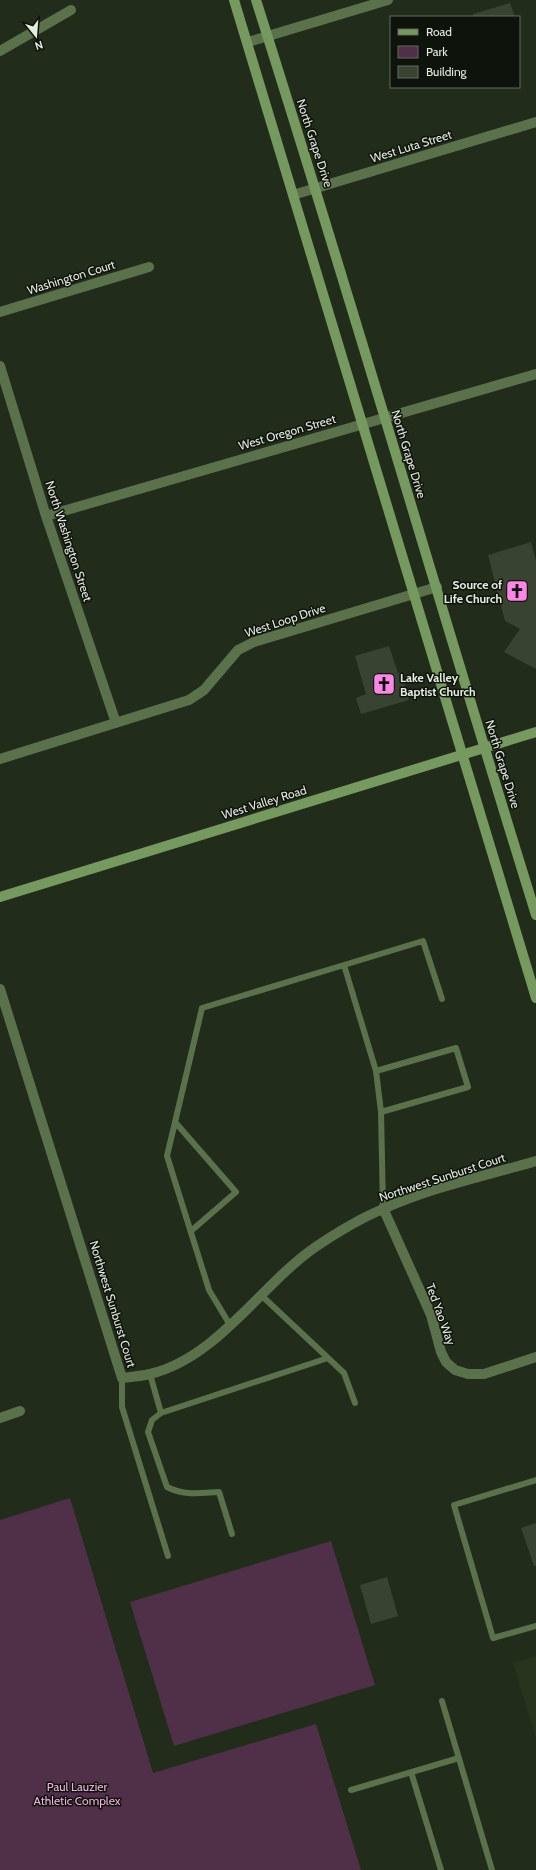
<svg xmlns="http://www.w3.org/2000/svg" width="536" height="1870" viewBox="0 0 536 1870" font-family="Cabin,sans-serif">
<rect width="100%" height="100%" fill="#222c1b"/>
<path fill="#27351e" d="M536,1656V1738L513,1663Z"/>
<path fill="#4f3048" d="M70,1498L153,1773L316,1724L361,1870H0V1520Z
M331,1541L375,1685L174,1746L130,1602Z"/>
<path fill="#384431" d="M510,3L515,17H474L473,14Z
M531,542L536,561V669L504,652L520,629L505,621L488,555Z
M389,646L398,673L401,672L409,700L361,714L356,698L366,694L355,656Z
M536,1523V1566H534L521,1528Z
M387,1577L398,1616L371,1624L360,1585Z"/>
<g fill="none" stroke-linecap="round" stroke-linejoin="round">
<path stroke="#5b714c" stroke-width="6" d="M344,965L423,941L442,999
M376,1071L456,1048L468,1087L381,1112
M175,1122L236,1192L191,1231
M261,1295L344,1373L355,1403
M230,1325L209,1290L167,1156L202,1008L344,965L376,1071L381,1112L383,1208
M150,1374L161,1413L328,1358
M122,1378V1407L168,1556
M161,1413L152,1420L148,1432L167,1487C184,1496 200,1493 219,1492L232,1534
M536,1480L454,1505L493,1638L536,1626
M442,1701L492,1870
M411,1772L441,1870
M351,1790L459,1758"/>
<path stroke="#5b714c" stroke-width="10" d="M248,42L388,0
M0,51L71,10
M293,195L536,122
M0,312L149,267
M0,366L46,516L116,723
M46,516L536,374
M0,759L189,700L204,690L238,650L254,642L437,587
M0,989L122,1378C131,1377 141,1376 150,1374C217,1358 260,1286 314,1248C336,1233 359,1219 383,1209C431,1187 485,1176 536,1161
M383,1208L431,1315L441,1352L446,1362L455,1370L468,1374H484L536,1357
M0,1418L20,1411"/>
<path stroke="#76995f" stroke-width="10" d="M234,0L536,998
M256,0C353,304 441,610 536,915
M0,897L536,732"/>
</g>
<defs>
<g id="church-square" transform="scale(1.15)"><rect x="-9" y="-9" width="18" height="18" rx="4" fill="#fc86e3" stroke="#0e130b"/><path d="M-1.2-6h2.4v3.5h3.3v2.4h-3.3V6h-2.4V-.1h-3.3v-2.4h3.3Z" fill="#111"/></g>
</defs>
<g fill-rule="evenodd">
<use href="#church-square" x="517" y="591"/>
<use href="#church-square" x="384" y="684"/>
</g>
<g text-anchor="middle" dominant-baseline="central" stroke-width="3" stroke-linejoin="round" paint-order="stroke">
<g font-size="12" fill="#e5ece1" stroke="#0e130b">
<text transform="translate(315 143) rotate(72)">North Grape Drive</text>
<text transform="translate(411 146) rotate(-17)">West Luta Street</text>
<text transform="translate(71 277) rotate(-17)">Washington Court</text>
<text transform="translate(287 432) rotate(-16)">West Oregon Street</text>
<text transform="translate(409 454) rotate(73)">North Grape Drive</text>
<text transform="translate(69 541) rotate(72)">North Washington Street</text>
<text transform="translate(285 620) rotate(-18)">West Loop Drive</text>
<text transform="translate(503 764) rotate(73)">North Grape Drive</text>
<text transform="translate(264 802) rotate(-17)">West Valley Road</text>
<text transform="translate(442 1177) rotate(-18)">Northwest Sunburst Court</text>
<text transform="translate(113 1304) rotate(73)">Northwest Sunburst Court</text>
<text transform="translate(441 1314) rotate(70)">Ted Yao Way</text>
</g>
<g font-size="12" font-weight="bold" fill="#e5ece1" stroke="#0e130b" text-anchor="end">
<text x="502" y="584">Source of<tspan x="502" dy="14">Life Church</tspan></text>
<text x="400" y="677" text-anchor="start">Lake Valley<tspan x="400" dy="14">Baptist Church</tspan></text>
</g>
<g font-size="12" fill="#f4aee3" stroke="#0e130b">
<text x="77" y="1786">Paul Lauzier<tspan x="77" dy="14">Athletic Complex</tspan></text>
</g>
</g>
<rect x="390" y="16" width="130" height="72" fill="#0e130b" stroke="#646a61"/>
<rect x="398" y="29" width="20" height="6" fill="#76995f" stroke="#646a61"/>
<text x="426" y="36" font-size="12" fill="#e5ece1">Road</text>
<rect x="398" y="46" width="20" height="12" fill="#4f3048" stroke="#646a61"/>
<text x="426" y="56" font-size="12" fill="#e5ece1">Park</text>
<rect x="398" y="66" width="20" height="12" fill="#384431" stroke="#646a61"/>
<text x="426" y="76" font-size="12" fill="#e5ece1">Building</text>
<g transform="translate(36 36) rotate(163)" stroke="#0e130b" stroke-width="3" paint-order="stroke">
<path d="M0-3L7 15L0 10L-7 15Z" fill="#e5ece1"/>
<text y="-6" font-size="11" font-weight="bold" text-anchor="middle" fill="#e5ece1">N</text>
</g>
</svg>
